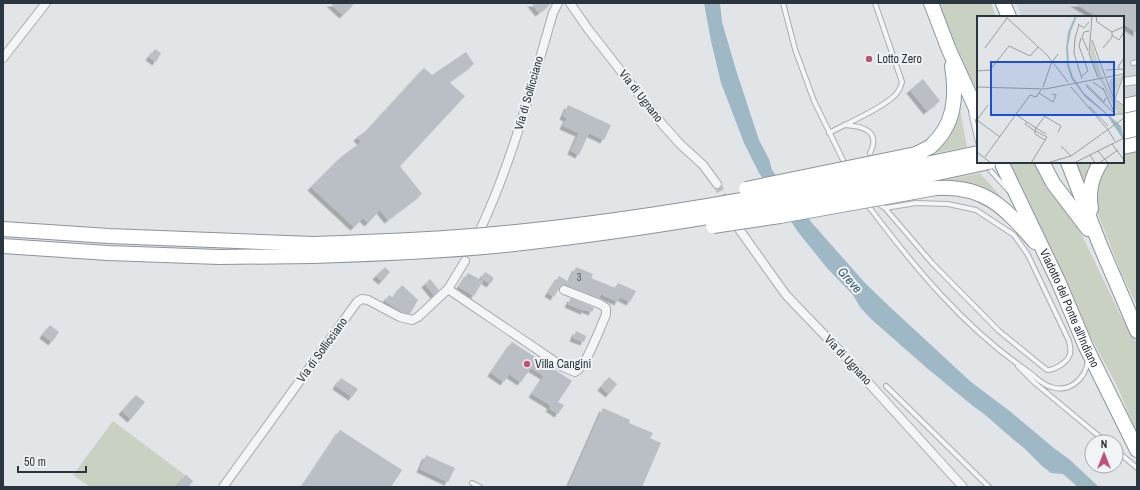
<svg xmlns="http://www.w3.org/2000/svg" width="1140" height="490" viewBox="0 0 1140 490" font-family="'Archivo Narrow',sans-serif">
<defs>
<filter id="shadow"><feDropShadow dx="-3.5" dy="3.5" stdDeviation="0" flood-color="#0004"/></filter>
</defs>
<rect width="100%" height="100%" fill="#e1e5e8"/>
<path fill="#cfd5da" d="M1016,3H1137V95L1123,97V17H1022Z"/>
<path fill="#c9d1c3" d="M938,3H991L996,17H978V98Z
M959,104L967,147L924,155C951,141 954,134 959,104Z
M1137,149V306L1120,270L1096,209L1097,181L1104,168L1110,162H1123V154Z
M1008,162H1036L1070,211L1122,318L1137,343V434L1118,388L1079,315Z
M1072,162H1093L1087,175L1084,191Z
M980,173L1011,208L936,182Z
M113,421L193,481L188,487H90L73,475Z"/>
<path fill="#9fb8c5" d="M704,3H720L722,22L736,70L759,140L769,159L772,170L812,223L866,284L890,307L971,382L1011,412L1055,449L1069,459L1099,487H1078L1063,474L1051,473L1042,466L1024,448L1014,440L984,414L973,406L928,369L871,319L860,307L853,295L827,268L798,232L759,173L744,143L721,83L711,41Z"/>
<path fill="#b9bfc5" filter="url(#shadow)" d="M330,3H355L343,15Z
M531,3H552L539,13Z
M1074,3H1137V33L1123,24V17H1097Z
M155,49L161,53L156,62L149,57Z
M466,52L474,64L449,82L465,96L400,166L422,194L388,220L380,210L368,223L363,218L354,227L311,187L341,157L361,142L357,137L367,130L424,68L432,75Z
M923,79L940,101L927,111L910,90Z
M568,105L611,125L604,140L589,133L579,155L571,151L579,133L563,126L567,118L563,116Z
M385,267L390,272L382,281L376,276Z
M576,267L593,274L591,278L615,288L618,283L636,291L630,302L620,297L618,302L601,294L599,298L564,285L559,288L554,297L548,293L559,276L569,282Z
M485,272L493,277V280L490,284L481,278Z
M468,273L483,281L474,296L459,287Z
M430,279L439,290L434,295L425,284Z
M402,285L418,300L410,314L402,312L385,301L389,295L393,298Z
M571,298L594,308L592,312L585,309L584,311L568,304Z
M50,325L59,332L52,342L43,335Z
M576,331L586,336L584,342L573,338Z
M512,342L572,381L558,402L564,405L558,414L549,408L551,406L547,403L532,394L544,376L531,368L521,382L509,374L504,382L491,373Z
M609,377L617,384L609,394L601,387Z
M341,378L358,389L352,397L336,386Z
M136,395L145,402L131,419L122,411Z
M603,408L630,420L629,423L653,433L650,438L661,443L642,487H568Z
M340,430L402,470L391,487H302Z
M426,455L455,468L448,482L420,469Z
M186,475L193,481L188,487H176Z"/>
<g fill="none" stroke-linecap="round" stroke-linejoin="round">
<path stroke="#bdc2c6" stroke-width="8" stroke-dasharray="8 4" stroke-linecap="butt" d="M717,184L727,205"/>
<g stroke="#a7adb2" stroke-width="6">
<path id="lane" d="M783,3L795,49L814,101L843,160
M1133,63L1137,62
M971,112L978,142
M844,125C863,126 881,131 870,153
M829,133C846,124 887,106 897,93C900,89 901,86 902,82L875,3
M989,169L1009,191
M879,204L885,208L932,263L999,331L1047,370C1055,370 1068,362 1070,354C1071,350 1070,345 1069,341L1028,255L1014,235L976,210L948,204L916,203L885,208
M870,208C915,268 964,327 1026,370C1034,375 1042,385 1051,387C1070,393 1085,379 1088,361
M1018,366L1035,383L1106,442
M886,386L989,487
M1116,450L1137,468
M472,483L480,487"/>
</g>
<g stroke="#a7adb2" stroke-width="10">
<path id="street" d="M570,3L588,29L663,125L680,144L703,165L717,184
M3,58L46,3
M1123,82L1137,80
M481,228C513,159 532,85 553,13L558,3
M739,229L786,295L836,347L963,487
M448,289L563,367L575,372C586,368 600,327 606,315V308L600,304L564,290
M223,487L357,302L362,299L368,300L400,317L412,320L418,317L448,289L465,261"/>
</g>
<g stroke="#8a959e" stroke-width="16">
<g id="highway">
<path d="M931,3L949,50L978,113"/>
<path d="M1003,3L1009,17"/>
<path d="M1123,106L1137,103"/>
<path d="M1123,121L1137,118"/>
<path d="M1123,132L1137,129"/>
<path d="M930,147C955,125 957,97 952,66"/>
<path d="M1123,147L1137,144"/>
<path d="M1042,162L1053,183L1088,229"/>
<path d="M1068,162L1100,245L1137,331"/>
<path id="s1" d="M1003,166L1059,283L1086,347L1137,450"/>
<path d="M936,188C985,185 1005,208 1035,242"/>
<path d="M1091,209C1088,192 1091,177 1101,162"/>
<path d="M3,229L109,236L313,244"/>
<path d="M3,246L108,253L219,257L313,256"/>
</g>
</g>
<use href="#lane" stroke="#f3f5f7" stroke-width="4"/>
<use href="#street" stroke="#f3f5f7" stroke-width="8"/>
<use href="#highway" stroke="#fff" stroke-width="14"/>
<g stroke="#8a959e" stroke-width="16" stroke-linecap="butt">
<path id="highway-bridge" d="M746,189L916,154L930,147
M713,226L780,216L936,188
M313,244C374,242 435,240 495,234C658,219 819,187 978,153
M313,256C374,254 434,252 495,246C661,229 825,198 989,162"/>
</g>
<use href="#highway-bridge" stroke="#fff" stroke-width="14"/>
</g>
<g fill="#c25176" stroke="#f0f4f6" stroke-width="1.5">
<circle cx="869" cy="59" r="4"/>
<circle cx="527" cy="364" r="4"/>
</g>
<g text-anchor="middle" dominant-baseline="central" stroke-width="4" stroke-linejoin="round" paint-order="stroke">
<g font-size="10" fill="#4e5860">
<text x="579" y="277">3</text>
</g>
<g font-size="12" fill="#2b353f" stroke="#f0f4f6" text-anchor="start">
<text x="877" y="59">Lotto Zero</text>
<text x="535" y="364">Villa Cangini</text>
</g>
<g font-size="12" fill="#2b353f" stroke="#f0f4f6">
<text transform="translate(529 93) rotate(-74)">Via di Sollicciano</text>
<text transform="translate(641 96) rotate(52)">Via di Ugnano</text>
<text stroke="none"><textPath href="#s1" startOffset="157">Viadotto del Ponte all'Indiano</textPath></text>
<text transform="translate(322 350) rotate(-54)">Via di Sollicciano</text>
<text transform="translate(848 360) rotate(47)">Via di Ugnano</text>
</g>
<g font-size="13" font-style="italic" fill="#395a6f" stroke="#f0f4f6">
<text transform="translate(850 280) rotate(49)">Greve</text>
</g>
</g>
<g transform="translate(977 16)">
<rect width="147" height="147" fill="#e1e5e8"/>
<path d="M114,24L126,64L136,83L147,91V97L141,98L119,56L113,38ZM145,60L137,80L132,67L134,63Z" fill="#c9d1c3"/>
<path d="M98,0H100L94,15L91,30L92,49L96,61L107,77L144,110L147,125L130,99L108,81L94,62L90,49L89,32L91,16Z" fill="#9fb8c5"/>
<path fill="none" stroke="#989fa4" stroke-width="1" d="M28,0L70,39L91,66M115,0L112,38L121,62M119,0L120,6L135,16M101,8L107,12L112,6M102,9L98,22L97,37L105,63M135,16L146,11M135,19L142,24L147,16M115,24L128,60M8,32L30,2M126,32L135,21V16M111,35L105,21L107,16L112,15M143,52L141,51L147,42M129,54L147,53M0,55L13,54L32,30L53,40L61,31M104,61L111,55L102,30L104,22M129,63L137,83L147,90M116,66L127,74M109,68L127,86L129,82M109,70L136,96M0,71L68,73L147,58M66,71L74,48L81,38M94,71L131,114M126,72L138,98H147M62,77L76,86L79,79L75,78M138,83L146,60M11,89L0,104L23,121M112,90L131,110M38,98L59,112L68,100L65,98M67,100L84,110L81,116M50,106L48,108L58,115L59,112L69,118M131,114L138,125M135,128L147,144M84,130L94,140M121,135L131,147M0,136L14,147M8,141L53,79L59,81L64,74M54,147L70,121L58,115V118L68,124M70,147L94,140L147,102M97,147L113,139M118,147L113,139L147,122M122,147L141,134"/>
<path fill="#1d4ed8" fill-opacity="0.15" stroke="#1d4ed8" stroke-width="2" d="M14,46H137V99H14Z"/>
<rect width="147" height="147" fill="none" stroke="#2b353f" stroke-width="2"/>
</g>
<rect width="1140" height="490" fill="none" stroke="#2b353f" stroke-width="8"/>
<g transform="translate(1104 454)"><circle r="19" fill="#f0f4f6" stroke="#a1a8ad"/>
<path d="M0-3L7 15L0 10L-7 15Z" fill="#c25176"/>
<text y="-6" font-size="11" font-weight="bold" text-anchor="middle" fill="#2b353f">N</text>
</g>
<path d="M18 466v6h68v-6" fill="none" stroke="#2b353f" stroke-width="2"/>
<text x="24" y="466" font-size="12" fill="#2b353f" stroke="#f0f4f6" stroke-width="3" paint-order="stroke">50 m</text>
</svg>
